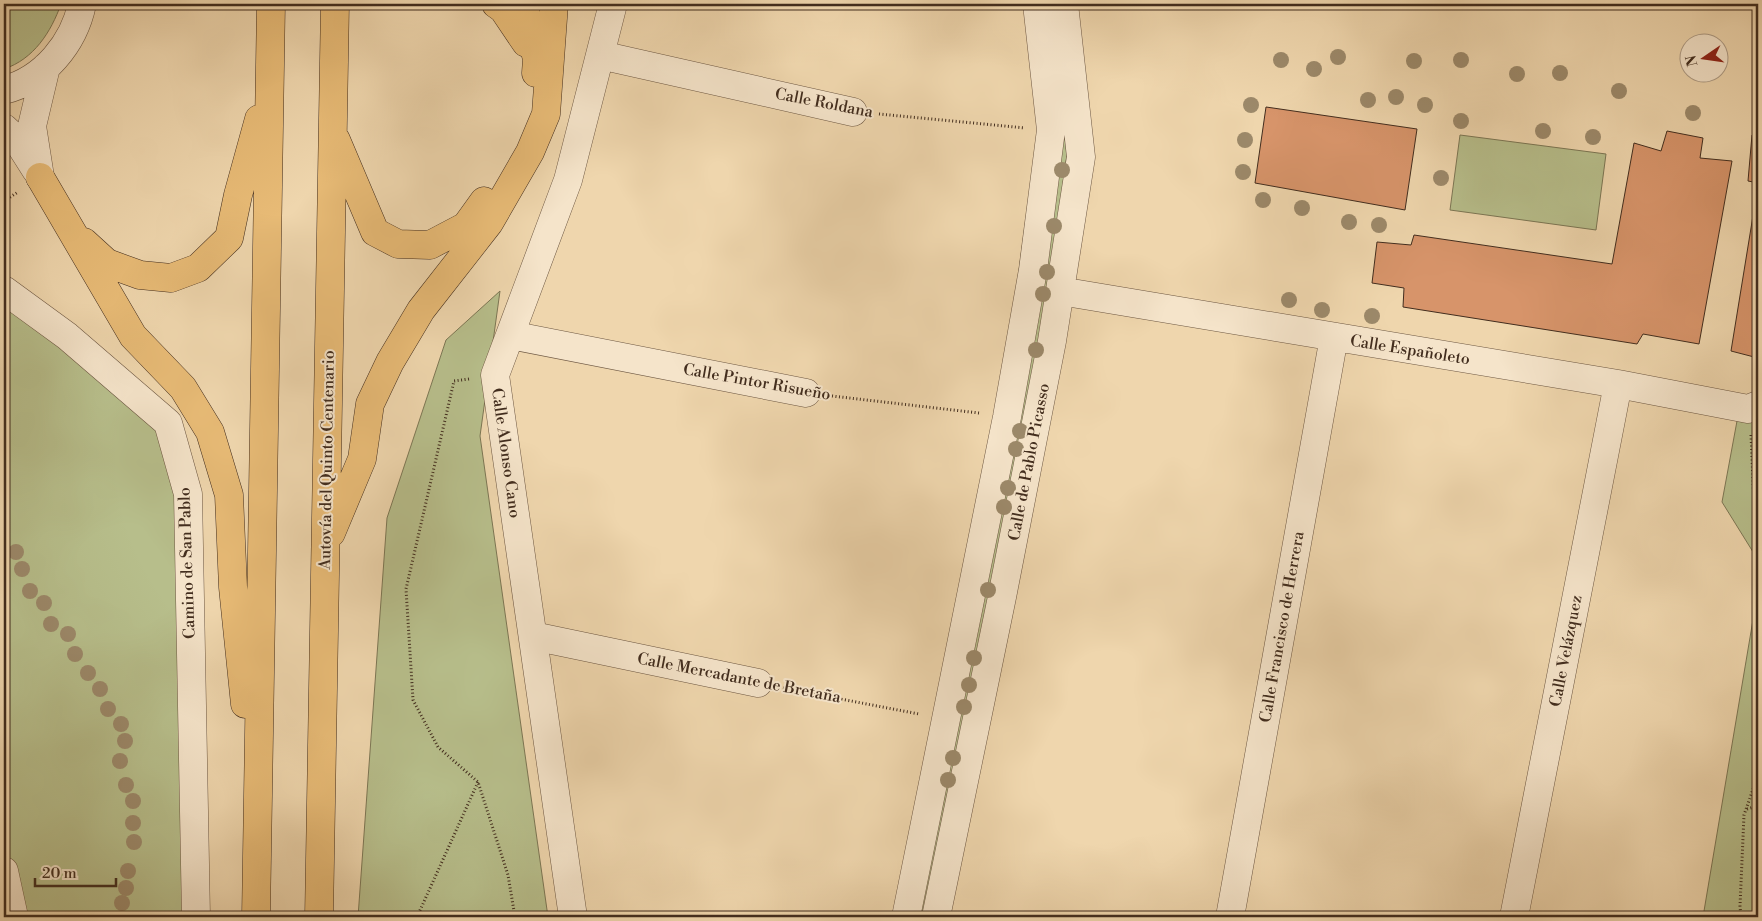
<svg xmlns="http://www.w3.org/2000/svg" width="1762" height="921" viewBox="0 0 1762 921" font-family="'Libre Bodoni',serif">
<rect width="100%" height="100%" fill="#efd6ad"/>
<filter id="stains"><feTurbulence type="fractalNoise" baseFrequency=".004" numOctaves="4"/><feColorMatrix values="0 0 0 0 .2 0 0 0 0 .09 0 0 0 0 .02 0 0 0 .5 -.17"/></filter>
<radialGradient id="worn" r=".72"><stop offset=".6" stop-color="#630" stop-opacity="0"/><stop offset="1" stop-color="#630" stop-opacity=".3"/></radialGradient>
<path fill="#b7be8b" stroke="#7c7654" d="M4,4H61C51,32 34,59 4,69Z
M1052,27L1067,154L1043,333L926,917H918L962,691Z
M1460,135L1606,154L1596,230L1450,210Z
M500,291L480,436L548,917H358L387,518L446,340Z
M4,297L168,423L188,494L196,917H17L4,861Z
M1758,418V460L1753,475L1758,477V560L1722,502L1737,421Z
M1758,590V917H1703Z"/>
<path fill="#d7946a" stroke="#422d1e" d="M1266,107L1417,129L1405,210L1255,183Z
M1667,131L1703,138L1700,158L1732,161L1699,344L1643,334L1637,344L1403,307L1404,288L1372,283L1377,242L1411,245L1414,235L1612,264L1634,143L1661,151Z
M1752,135H1758V183L1748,181Z
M1758,185V358L1731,351Z"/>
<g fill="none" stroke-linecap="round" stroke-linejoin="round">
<g stroke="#6d5742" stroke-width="29">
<path id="minor" d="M600,55L853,112
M4,90C44,80 74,43 82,4
M4,128L17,140L36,170
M40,177L32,126L46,67
M4,290L67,336L168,423L188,494L196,917
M1060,291L1618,384L1748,409L1758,405
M510,335L806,393
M533,636L758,683
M4,871L14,917
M573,917L495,375L568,180L613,4
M906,917L1007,417L1033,270L1051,130L1037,4
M936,917L1002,597L1052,341L1081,157L1064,4
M1230,917L1334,337
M1514,917L1618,384"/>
</g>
<g stroke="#422d1e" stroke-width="29">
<path id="highway" d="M496,4L503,9L526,43
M523,4L537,59L536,73
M336,140L375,232L398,244L430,245L466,226L484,201
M40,177L133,336L183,388L210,432L229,495L233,587L245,704
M84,242L107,263L140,275L171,278L198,268L229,238L238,195L259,119
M331,533L362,459L370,404L390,362L421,310L489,223L530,152L546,114L554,4
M256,917L271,4
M319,917L335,4"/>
</g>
<path stroke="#422d1e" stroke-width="3" stroke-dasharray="1 2.5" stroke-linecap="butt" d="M879,114L1025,128
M4,201L18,192
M469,379L454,381L406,589L413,700L438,747L478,782L508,875L515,917
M832,396L979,413
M1751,435L1754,503L1758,510
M783,688L919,714
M1747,809L1758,806
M417,917L478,782
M1741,917L1740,906L1744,815L1758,775"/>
<use href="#minor" stroke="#f5e4ca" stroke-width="28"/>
<use href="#highway" stroke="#e8bb76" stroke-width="28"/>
</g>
<g fill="#9c896a">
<circle cx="1338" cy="57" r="8"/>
<circle cx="1281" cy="60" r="8"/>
<circle cx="1461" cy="60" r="8"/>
<circle cx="1414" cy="61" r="8"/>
<circle cx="1314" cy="69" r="8"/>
<circle cx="1560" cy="73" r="8"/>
<circle cx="1517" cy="74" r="8"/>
<circle cx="1619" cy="91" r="8"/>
<circle cx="1396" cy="97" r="8"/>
<circle cx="1368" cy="100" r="8"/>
<circle cx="1251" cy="105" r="8"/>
<circle cx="1425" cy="105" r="8"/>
<circle cx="1693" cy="113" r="8"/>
<circle cx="1461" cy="121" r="8"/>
<circle cx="1543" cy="131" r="8"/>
<circle cx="1593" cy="137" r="8"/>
<circle cx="1245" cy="140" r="8"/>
<circle cx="1062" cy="170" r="8"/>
<circle cx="1243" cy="172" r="8"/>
<circle cx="1441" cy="178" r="8"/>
<circle cx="1263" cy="200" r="8"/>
<circle cx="1302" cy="208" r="8"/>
<circle cx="1349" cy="222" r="8"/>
<circle cx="1379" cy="225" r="8"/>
<circle cx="1054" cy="226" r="8"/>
<circle cx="1047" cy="272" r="8"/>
<circle cx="1043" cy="294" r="8"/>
<circle cx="1289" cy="300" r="8"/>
<circle cx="1322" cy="310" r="8"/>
<circle cx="1372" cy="316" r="8"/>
<circle cx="1036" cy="350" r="8"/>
<circle cx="1020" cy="431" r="8"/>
<circle cx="1016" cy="449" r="8"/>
<circle cx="1008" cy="488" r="8"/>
<circle cx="1004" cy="507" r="8"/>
<circle cx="16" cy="552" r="8"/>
<circle cx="22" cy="569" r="8"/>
<circle cx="988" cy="590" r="8"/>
<circle cx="30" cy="591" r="8"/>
<circle cx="44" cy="603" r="8"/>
<circle cx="51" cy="624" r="8"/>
<circle cx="68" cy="634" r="8"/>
<circle cx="75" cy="654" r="8"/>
<circle cx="974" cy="658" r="8"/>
<circle cx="88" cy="673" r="8"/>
<circle cx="969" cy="685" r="8"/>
<circle cx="100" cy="689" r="8"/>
<circle cx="964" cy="707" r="8"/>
<circle cx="108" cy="709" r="8"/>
<circle cx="121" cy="724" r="8"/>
<circle cx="125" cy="741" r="8"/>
<circle cx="953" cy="758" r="8"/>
<circle cx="120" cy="761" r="8"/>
<circle cx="948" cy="780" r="8"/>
<circle cx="126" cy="785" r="8"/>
<circle cx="133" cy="801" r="8"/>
<circle cx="133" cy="823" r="8"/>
<circle cx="134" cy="842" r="8"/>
<circle cx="128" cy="871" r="8"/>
<circle cx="126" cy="888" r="8"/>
<circle cx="122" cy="903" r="8"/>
</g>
<g text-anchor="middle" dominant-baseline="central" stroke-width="4" stroke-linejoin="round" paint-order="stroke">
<g font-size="16" fill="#422d1e" stroke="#f5e4ca">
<text transform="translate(824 103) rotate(11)">Calle Roldana</text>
<text transform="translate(1410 350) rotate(9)">Calle Españoleto</text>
<text transform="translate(757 382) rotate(10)">Calle Pintor Risueño</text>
<text transform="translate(506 453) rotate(82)">Calle Alonso Cano</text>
<text transform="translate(327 460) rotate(-89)">Autovía del Quinto Centenario</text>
<text transform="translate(1029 462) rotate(-79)">Calle de Pablo Picasso</text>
<text transform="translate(187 563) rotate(-92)">Camino de San Pablo</text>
<text transform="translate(1282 627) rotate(-80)">Calle Francisco de Herrera</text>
<text transform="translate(1566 651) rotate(-79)">Calle Velázquez</text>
<text transform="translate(739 678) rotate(11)">Calle Mercadante de Bretaña</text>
</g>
</g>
<rect width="1762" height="921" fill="none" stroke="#efd6ad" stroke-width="20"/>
<rect x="5" y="5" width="1752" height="911" fill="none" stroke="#422d1e" stroke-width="2.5"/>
<rect x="10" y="10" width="1742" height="901" fill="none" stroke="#422d1e"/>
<g transform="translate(1704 58) rotate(257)"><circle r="24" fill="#f5e4ca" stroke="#ad9b85"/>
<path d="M0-4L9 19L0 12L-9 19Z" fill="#8f2418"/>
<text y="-8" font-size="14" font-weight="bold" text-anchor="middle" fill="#422d1e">N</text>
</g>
<path d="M35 878v8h81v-8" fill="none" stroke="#422d1e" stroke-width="2.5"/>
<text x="42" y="878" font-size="15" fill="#422d1e" stroke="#f5e4ca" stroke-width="4" paint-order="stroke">20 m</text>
<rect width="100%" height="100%" filter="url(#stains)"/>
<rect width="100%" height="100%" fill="url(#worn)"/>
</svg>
